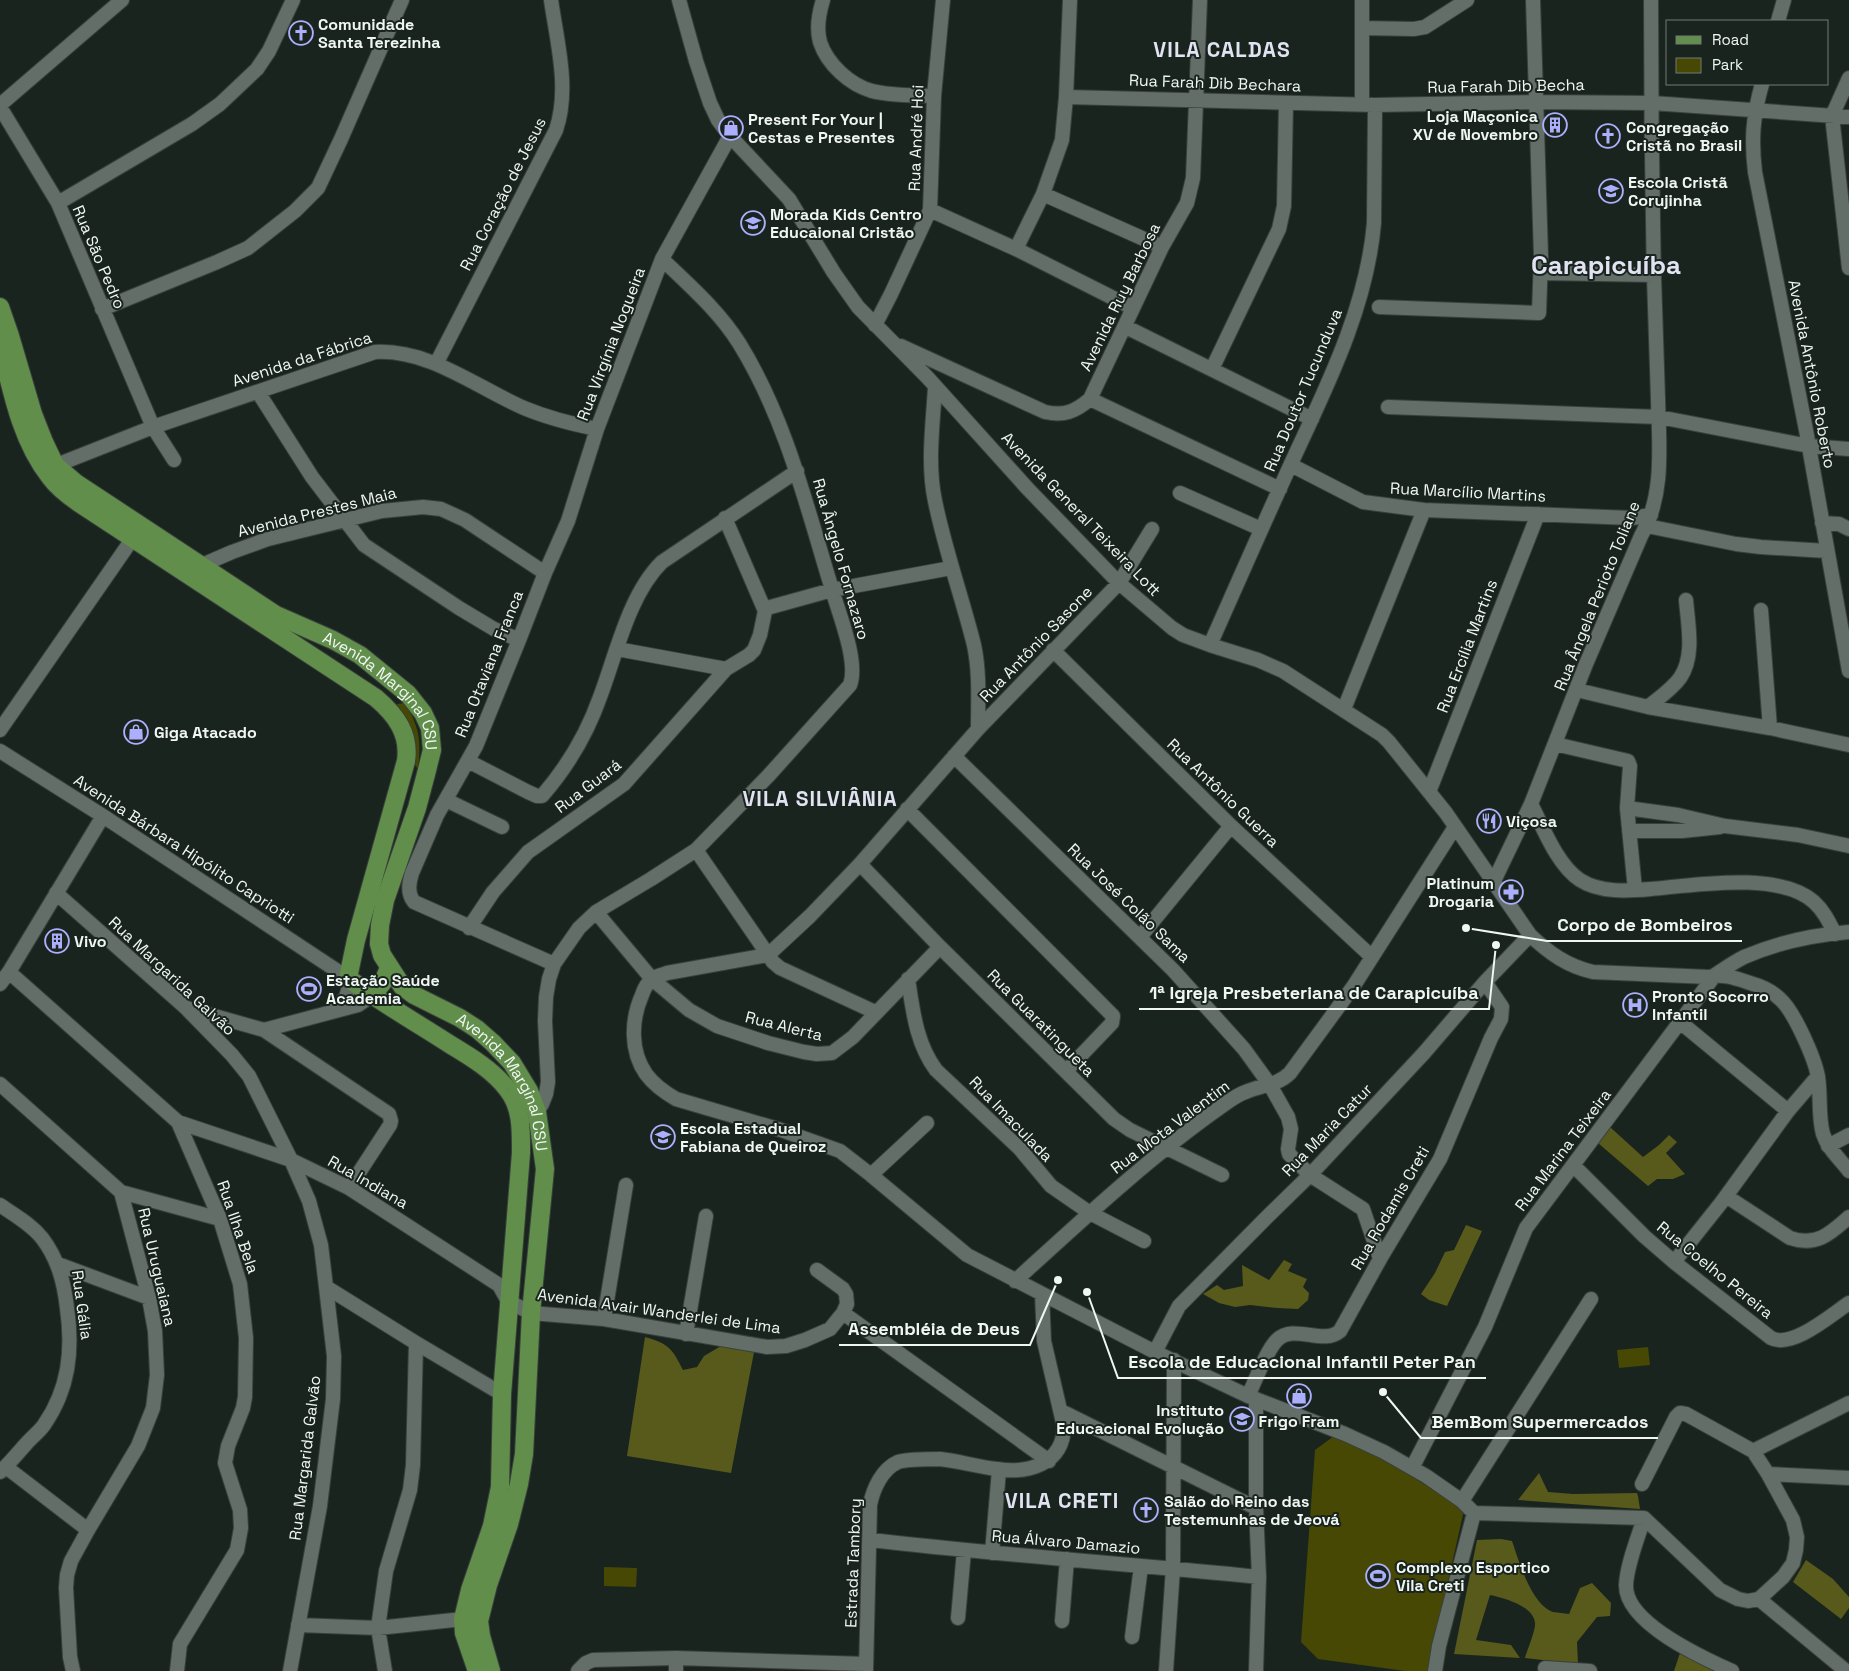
<svg xmlns="http://www.w3.org/2000/svg" width="1849" height="1671" viewBox="0 0 1849 1671" font-family="'Space Grotesk',sans-serif">
<rect width="100%" height="100%" fill="#1a241f"/>
<path fill="#464803" d="M405,703C420,728 421,741 418,769C408,757 415,748 412,734C409,723 403,714 397,704Z
M1648,1347L1650,1365L1619,1368L1617,1350Z
M1334,1436L1385,1459L1464,1510L1428,1671H1405L1318,1659L1301,1642L1315,1450Z
M604,1567L637,1568L636,1587L604,1586Z"/>
<path fill="#575a1a" d="M1610,1127L1643,1157L1659,1145L1669,1135L1677,1142L1666,1153L1685,1174L1673,1179H1657L1648,1186L1598,1143Z
M1466,1225L1482,1231L1447,1306L1429,1300L1421,1294L1435,1273L1445,1252L1454,1250Z
M1284,1260L1292,1264L1288,1271L1307,1279L1303,1287L1309,1293L1308,1300L1298,1309L1277,1308L1250,1305L1235,1307L1219,1303L1203,1294L1217,1285L1224,1290L1243,1286L1242,1265L1269,1280Z
M645,1337C669,1344 672,1348 683,1370L697,1367L704,1356L721,1346L754,1352L731,1473L627,1456Z
M1539,1473L1548,1492L1573,1494L1637,1493L1638,1496L1640,1509L1518,1500Z
M1501,1539L1512,1541C1519,1561 1531,1604 1553,1612C1558,1613 1564,1613 1569,1614L1580,1588L1592,1583L1611,1603L1610,1616L1597,1617L1577,1642L1578,1664L1525,1658C1527,1651 1536,1629 1535,1623C1534,1606 1504,1598 1490,1595L1476,1640L1511,1645L1520,1658L1454,1654L1477,1540Z
M1806,1560L1833,1579L1849,1597V1608L1841,1619L1793,1582Z
M1680,1653L1720,1671H1674Z"/>
<g fill="none" stroke-linecap="round" stroke-linejoin="round">
<g stroke="#39403c" stroke-width="16">
<path id="minor" d="M679,0L696,61L710,103L718,120L730,136L789,199L834,273L858,307L928,378L1028,489L1119,583L1172,628L1183,635L1210,645L1258,660L1283,671L1382,735L1389,742L1446,813L1530,935C1549,953 1567,966 1593,972L1709,977C1722,973 1738,979 1750,983C1761,986 1772,991 1780,999C1794,1011 1815,1059 1818,1077C1821,1096 1818,1116 1823,1134C1828,1149 1840,1159 1849,1171
M823,0C819,13 816,28 820,42C827,64 850,85 872,91C891,96 914,95 934,96
M1778,21L1784,0
M1362,28L1414,29L1425,27L1467,0
M1849,78L1832,116L1849,268
M1762,84C1753,116 1751,139 1755,172L1806,430L1849,671
M1066,97L1375,105L1536,102L1652,103L1849,117
M1362,104V0
M0,105L122,0
M0,107L58,203L153,427L174,460
M1043,194L1162,247
M58,203L192,124L220,104L257,69L269,51L293,0
M930,210L1016,249L1133,308
M1016,249L1043,194L1062,140L1066,97L1070,0
M1541,273L1654,275
M1379,307L1539,313L1541,256L1533,0
M102,309L217,262L248,248L295,211L318,188L341,139L402,0
M875,325L891,294L930,210L934,96L943,0
M1126,327L1312,419
M901,346L1045,412C1064,416 1075,412 1090,399L1162,247L1187,203L1193,178L1200,0
M436,364L556,130C570,89 557,42 551,0
M1212,369L1279,229L1284,206L1286,103
M935,387C933,424 927,464 935,501C945,550 962,597 974,645C980,673 978,702 978,729
M258,392L312,477L364,545L459,608L494,629L519,640
M1090,399L1280,489
M1388,407L1659,417L1809,446L1849,449
M1291,465L1363,502L1424,510L1632,518L1651,515
M49,468L153,427L375,352C429,349 476,387 524,408C548,418 572,424 597,429
M1180,493L1261,529
M725,518L765,611
M1822,523L1839,524L1849,529
M1647,526L1736,544L1761,547L1827,551
M1152,529L1119,583L978,729L860,864L810,916L768,955L667,973C662,975 656,976 652,979C647,983 644,989 642,995C631,1020 630,1051 646,1074C654,1085 664,1092 676,1099L781,1130L840,1151L871,1175L967,1255L1155,1352L1248,1396L1345,1434L1384,1452L1426,1476L1462,1501L1474,1513
M202,565L232,552L268,539L382,511L423,507L441,509L465,520L545,573
M1761,610L1770,728
M1210,645C1238,582 1266,518 1295,455C1329,382 1367,305 1374,223L1375,105
M617,649L726,669
M1053,650L1231,826L1372,957
M1577,690L1648,707L1770,728L1849,745
M1648,707C1659,698 1672,689 1680,678C1695,656 1688,625 1686,600
M1344,709L1424,510
M0,730L133,538
M1555,744L1628,761L1630,766L1627,808L1635,890
M0,751L103,816L348,978
M954,756L1173,970L1244,1049L1270,1085L1288,1117L1291,1129L1288,1149L1289,1154L1310,1175L1363,1209L1380,1259
M468,761L528,792L537,796H542C568,766 587,734 600,697C616,655 629,594 662,562L797,471
M1429,792L1538,514
M446,800L502,827
M1531,804C1543,827 1557,865 1580,880C1600,893 1628,891 1651,889C1695,885 1779,871 1814,902C1824,911 1829,922 1835,934
M1627,808L1678,815L1725,826L1798,835L1849,846
M907,809L1113,1016L1112,1023L1066,1071
M1629,831H1682L1720,827
M696,850L773,962L780,968L875,1012
M860,864L940,947L1114,1119L1130,1130L1222,1175
M1493,883L1531,804L1586,664L1641,536C1665,495 1659,444 1658,399C1657,358 1655,318 1654,277C1652,185 1651,92 1651,0
M56,893L185,1007L232,1055L249,1076L291,1160L309,1201L321,1245L326,1287L334,1356L333,1399L320,1506L290,1671
M596,912L652,979L689,1010L717,1026L768,1043L804,1052L817,1054L832,1053L853,1037L940,947
M469,928L493,892L528,852L624,784L726,669L749,655L754,650L760,635L765,611L767,608L832,590L951,568
M1140,937L1231,826
M554,964L414,902C407,893 409,883 412,873L437,815L476,746L519,640L545,573L568,521L597,429L662,259L730,136
M9,972L178,1122L220,1219L240,1284L246,1338L245,1397L243,1408L228,1446L225,1463L240,1510L241,1528L237,1550L180,1644L177,1671
M908,979C913,1011 916,1043 936,1070L1020,1149L1051,1186L1090,1213L1144,1241
M0,984L9,972L103,816
M186,1008L264,1030L358,1005L373,995
M333,1011L346,997L351,980
M1680,1022L1788,1111
M264,1030L389,1114L391,1121L390,1125L349,1188
M0,1084L121,1192L149,1298L155,1331L157,1375L153,1408L138,1446L88,1530L71,1561L67,1575L66,1588L70,1657L73,1671
M531,1116L537,1112L542,1104L546,1094L548,1082L545,1021L546,997L549,979L554,964L579,928L596,912L651,879L696,850L770,774L850,685C859,661 838,612 831,586C806,504 785,417 739,343C719,311 689,285 662,259
M178,1122L291,1160L349,1188L499,1285L508,1301L531,1313L604,1319L767,1347L786,1346L805,1340L830,1329L843,1313L847,1304L846,1294L843,1289L817,1270
M1828,1146L1849,1135
M1574,1166L1644,1236L1674,1262L1771,1338C1792,1349 1831,1315 1849,1303
M871,1175L927,1123
M121,1192L220,1219
M1726,1196L1790,1238C1816,1247 1830,1234 1849,1217
M0,1205C14,1215 31,1224 42,1238C58,1259 64,1282 67,1308C73,1350 69,1389 44,1425C39,1432 31,1438 26,1444C17,1454 9,1464 0,1472
M1674,1262L1721,1203L1788,1111L1818,1076
M58,1264L149,1298
M1015,1281C1082,1220 1148,1158 1222,1106C1230,1100 1239,1094 1248,1091C1263,1085 1278,1085 1290,1073L1353,987L1455,827
M326,1287L416,1343L502,1394
M843,1313L1049,1461
M604,1319L626,1185
M686,1334L706,1216
M1155,1352L1179,1306L1267,1217L1310,1175L1424,1053L1485,982L1530,935
M1248,1396C1255,1382 1266,1351 1277,1340C1294,1323 1323,1346 1340,1331L1380,1259L1440,1159L1491,1038L1501,1019L1502,1007L1485,982
M1061,1411L1256,1508
M1753,1451L1849,1403
M6,1467L88,1530
M1412,1468L1485,1327L1526,1228L1715,975C1724,969 1734,962 1744,957C1776,943 1814,935 1849,932
M1768,1474L1849,1478
M1642,1484L1676,1417L1680,1413L1686,1414L1753,1451L1768,1474L1793,1520L1797,1537L1796,1550L1793,1563L1783,1577L1759,1599
M1462,1501L1591,1299
M1474,1513L1644,1518L1720,1590L1738,1599L1748,1601L1759,1599
M1644,1518C1638,1538 1627,1564 1626,1585C1625,1623 1703,1658 1732,1671
M870,1540C1000,1555 1130,1564 1259,1577
M992,1553L999,1470
M1759,1599L1846,1671
M958,1618L964,1551
M1062,1621L1067,1559
M298,1625L378,1628L463,1619L471,1620
M1132,1637L1141,1566
M1545,1668L1590,1671
M385,1671L378,1628L386,1571L410,1490L413,1465L416,1343
M578,1671L586,1663L593,1660L676,1658L866,1664
M676,1671V1658
M866,1671L870,1505C873,1489 882,1469 898,1462C908,1459 930,1459 940,1459C959,1461 978,1467 997,1469C1028,1474 1063,1464 1064,1427L1044,1341L1042,1294
M1166,1671L1173,1568L1174,1360
M1256,1671L1259,1577L1256,1508V1399
M1435,1671L1439,1646L1474,1513"/>
</g>
<g stroke="#39403c" stroke-width="20">
<g id="major">
<path id="s1" d="M0,307L10,336L33,414L44,442L55,465L76,483L276,615L333,640L360,655L408,694L423,713L430,728L432,750L426,774L417,808L385,900L380,925L379,944L382,955L402,986L414,995L460,1018L477,1029L493,1043L512,1063L529,1091L537,1112L545,1169L531,1313L524,1454L519,1484L509,1524L488,1585L479,1621L481,1636L491,1671"/>
<path d="M0,342C11,387 20,439 50,477C58,488 70,497 82,505L376,698C396,715 410,734 406,761L356,940L348,978C380,1002 417,1023 451,1045C471,1057 494,1071 508,1090C522,1108 521,1131 521,1153L502,1394L500,1487L492,1526L470,1590L463,1619L464,1633L477,1671"/>
<path d="M373,995L383,982L389,968"/>
</g>
</g>
<use href="#minor" stroke="#626e67" stroke-width="14"/>
<use href="#major" stroke="#618f4b" stroke-width="18"/>
</g>
<defs>
<g id="church-ring" transform="scale(1.25)"><circle r="9.5" fill="#1a241f" stroke="#acaffb" stroke-width="1.5"/><path d="M-1.2-6h2.4v3.5h3.3v2.4h-3.3V6h-2.4V-.1h-3.3v-2.4h3.3Z" fill="#acaffb"/></g>
<g id="building-ring" transform="scale(1.25)"><circle r="9.5" fill="#1a241f" stroke="#acaffb" stroke-width="1.5"/><path d="M-4-6H4V6H1V3H-1V6H-4ZM-2.5-4.3h1.7v1.8h-1.7ZM.8-4.3h1.7v1.8H.8ZM-2.5-1h1.7V.8h-1.7ZM.8-1h1.7V.8H.8Z" fill="#acaffb"/></g>
<g id="shop-ring" transform="scale(1.25)"><circle r="9.5" fill="#1a241f" stroke="#acaffb" stroke-width="1.5"/><path d="M-5-2.5h2.3a2.7 3.5 0 0 1 5.4 0H5L5.5 6h-11ZM-1.5-2.5h3a1.5 2.3 0 0 0-3 0Z" fill="#acaffb"/></g>
<g id="school-ring" transform="scale(1.25)"><circle r="9.5" fill="#1a241f" stroke="#acaffb" stroke-width="1.5"/><path d="M0-5L7-2L0 1L-7-2ZM-4 1L0 2.5L4 1V4Q0 6-4 4Z" fill="#acaffb"/></g>
<g id="restaurant-ring" transform="scale(1.25)"><circle r="9.5" fill="#1a241f" stroke="#acaffb" stroke-width="1.5"/><path d="M-5-6h1v4h1v-4h1v4h1v-4h1v5L-1.5 .5V6h-2V.5L-5-1ZM5-6V6H3V1.5H1.5Q1.5-4 5-6Z" fill="#acaffb"/></g>
<g id="pharmacy-ring" transform="scale(1.25)"><circle r="9.5" fill="#1a241f" stroke="#acaffb" stroke-width="1.5"/><path d="M-2-6h4v4h4v4h-4v4h-4v-4h-4v-4h4Z" fill="#acaffb"/></g>
<g id="stadium-ring" transform="scale(1.25)"><circle r="9.5" fill="#1a241f" stroke="#acaffb" stroke-width="1.5"/><path d="M0-5a6.5 5 0 1 0 0 10a6.5 5 0 1 0 0-10ZM-3.5-1.8h7v3.6h-7Z" fill="#acaffb"/></g>
<g id="hospital-ring" transform="scale(1.25)"><circle r="9.5" fill="#1a241f" stroke="#acaffb" stroke-width="1.5"/><path d="M-5-5h3v3.5h4V-5h3V5h-3V1.5h-4V5h-3Z" fill="#acaffb"/></g>
</defs>
<g fill-rule="evenodd">
<use href="#church-ring" x="301" y="33"/>
<use href="#building-ring" x="1555" y="125"/>
<use href="#shop-ring" x="731" y="128"/>
<use href="#church-ring" x="1608" y="136"/>
<use href="#school-ring" x="1611" y="191"/>
<use href="#school-ring" x="753" y="223"/>
<use href="#shop-ring" x="136" y="732"/>
<use href="#restaurant-ring" x="1489" y="821"/>
<use href="#pharmacy-ring" x="1511" y="892"/>
<use href="#building-ring" x="57" y="941"/>
<use href="#stadium-ring" x="309" y="989"/>
<use href="#hospital-ring" x="1635" y="1005"/>
<use href="#school-ring" x="663" y="1137"/>
<use href="#shop-ring" x="1299" y="1396"/>
<use href="#school-ring" x="1242" y="1419"/>
<use href="#church-ring" x="1146" y="1510"/>
<use href="#stadium-ring" x="1378" y="1576"/>
</g>
<g text-anchor="middle" dominant-baseline="central" stroke-width="4" stroke-linejoin="round" paint-order="stroke">
<g font-size="16" font-weight="bold" fill="#f0f7f3" stroke="#1a241f" text-anchor="start">
<text x="318" y="24">Comunidade<tspan x="318" dy="18">Santa Terezinha</tspan></text>
<text x="1538" y="116" text-anchor="end">Loja Maçonica<tspan x="1538" dy="18">XV de Novembro</tspan></text>
<text x="748" y="119">Present For Your |<tspan x="748" dy="18">Cestas e Presentes</tspan></text>
<text x="1626" y="127">Congregação<tspan x="1626" dy="18">Cristã no Brasil</tspan></text>
<text x="1628" y="182">Escola Cristã<tspan x="1628" dy="18">Corujinha</tspan></text>
<text x="770" y="214">Morada Kids Centro<tspan x="770" dy="18">Educaional Cristão</tspan></text>
<text x="154" y="732">Giga Atacado</text>
<text x="1506" y="821">Viçosa</text>
<text x="1494" y="883" text-anchor="end">Platinum<tspan x="1494" dy="18">Drogaria</tspan></text>
<text x="74" y="941">Vivo</text>
<text x="326" y="980">Estação Saúde<tspan x="326" dy="18">Academia</tspan></text>
<text x="1652" y="996">Pronto Socorro<tspan x="1652" dy="18">Infantil</tspan></text>
<text x="680" y="1128">Escola Estadual<tspan x="680" dy="18">Fabiana de Queiroz</tspan></text>
<text x="1224" y="1410" text-anchor="end">Instituto<tspan x="1224" dy="18">Educacional Evolução</tspan></text>
<text x="1299" y="1421" text-anchor="middle">Frigo Fram</text>
<text x="1164" y="1501">Salão do Reino das<tspan x="1164" dy="18">Testemunhas de Jeová</tspan></text>
<text x="1396" y="1567">Complexo Esportico<tspan x="1396" dy="18">Vila Creti</tspan></text>
</g>
<g font-size="16" fill="#f0f7f3" stroke="#1a241f">
<text transform="translate(1215 83) rotate(2)">Rua Farah Dib Bechara</text>
<text transform="translate(1506 86) rotate(-1)">Rua Farah Dib Becha</text>
<text transform="translate(916 138) rotate(-88)">Rua André Hoi</text>
<text transform="translate(503 194) rotate(-63)">Rua Coração de Jesus</text>
<text transform="translate(99 257) rotate(67)">Rua São Pedro</text>
<text transform="translate(1120 297) rotate(-64)">Avenida Ruy Barbosa</text>
<text transform="translate(611 344) rotate(-69)">Rua Virgínia Nogueira</text>
<text transform="translate(302 359) rotate(-18)">Avenida da Fábrica</text>
<text transform="translate(1812 374) rotate(79)">Avenida Antônio Roberto</text>
<text transform="translate(1303 390) rotate(-67)">Rua Doutor Tucunduva</text>
<text transform="translate(1468 492) rotate(3)">Rua Marcílio Martins</text>
<text transform="translate(317 512) rotate(-14)">Avenida Prestes Maia</text>
<text transform="translate(1081 514) rotate(46)">Avenida General Teixeira Lott</text>
<text transform="translate(841 559) rotate(74)">Rua Ângelo Fornazaro</text>
<text transform="translate(1597 596) rotate(-68)">Rua Ângela Perioto Toliane</text>
<text transform="translate(1036 644) rotate(-46)">Rua Antônio Sasone</text>
<text transform="translate(1467 646) rotate(-69)">Rua Ercília Martins</text>
<text transform="translate(489 664) rotate(-68)">Rua Otaviana Franca</text>
<text stroke="none"><textPath href="#s1" startOffset="570">Avenida Marginal CSU</textPath></text>
<text transform="translate(588 786) rotate(-37)">Rua Guará</text>
<text transform="translate(1223 793) rotate(44)">Rua Antônio Guerra</text>
<text transform="translate(184 849) rotate(33)">Avenida Bárbara Hipólito Capriotti</text>
<text transform="translate(1129 903) rotate(44)">Rua José Colão Sama</text>
<text transform="translate(172 976) rotate(43)">Rua Margarida Galvão</text>
<text transform="translate(1041 1023) rotate(45)">Rua Guaratingueta</text>
<text transform="translate(784 1026) rotate(14)">Rua Alerta</text>
<text stroke="none"><textPath href="#s1" startOffset="1050">Avenida Marginal CSU</textPath></text>
<text transform="translate(1011 1119) rotate(46)">Rua Imaculada</text>
<text transform="translate(1170 1127) rotate(-37)">Rua Mota Valentim</text>
<text transform="translate(1327 1130) rotate(-46)">Rua Maria Catur</text>
<text transform="translate(1563 1150) rotate(-53)">Rua Marina Teixeira</text>
<text transform="translate(368 1182) rotate(30)">Rua Indiana</text>
<text transform="translate(1390 1208) rotate(-60)">Rua Rodamis Creti</text>
<text transform="translate(238 1227) rotate(71)">Rua Ilha Bela</text>
<text transform="translate(157 1267) rotate(77)">Rua Uruguaiana</text>
<text transform="translate(1715 1270) rotate(39)">Rua Coelho Pereira</text>
<text transform="translate(82 1305) rotate(82)">Rua Gália</text>
<text transform="translate(659 1311) rotate(8)">Avenida Avair Wanderlei de Lima</text>
<text transform="translate(305 1458) rotate(-83)">Rua Margarida Galvão</text>
<text transform="translate(1066 1542) rotate(5)">Rua Álvaro Damazio</text>
<text transform="translate(853 1563) rotate(-88)">Estrada Tambory</text>
</g>
<g font-size="21" font-weight="bold" letter-spacing="1" fill="#e2e3f2" stroke="#1a241f">
<text x="1222" y="49">VILA CALDAS</text>
<text x="820" y="798">VILA SILVIÂNIA</text>
<text x="1062" y="1500">VILA CRETI</text>
</g>
<g font-size="26" font-weight="bold" fill="#e2e3f2" stroke="#1a241f">
<text x="1606" y="265">Carapicuíba</text>
</g>
</g>
<path fill="none" stroke="#f0f7f3" stroke-width="2" d="M1466 928L1547 941H1742M1496 945L1489 1009H1139M1058 1280L1030 1345H839M1087 1292L1118 1378H1486M1383 1392L1421 1438H1658"/>
<g fill="#f0f7f3" stroke="#1a241f" stroke-width="2">
<circle cx="1466" cy="928" r="5"/>
<circle cx="1496" cy="945" r="5"/>
<circle cx="1058" cy="1280" r="5"/>
<circle cx="1087" cy="1292" r="5"/>
<circle cx="1383" cy="1392" r="5"/>
</g>
<g font-size="18" text-anchor="middle" font-weight="bold" fill="#f0f7f3" stroke="#1a241f" stroke-width="4" stroke-linejoin="round" paint-order="stroke">
<text x="1645" y="931">Corpo de Bombeiros</text>
<text x="1314" y="999">1ª Igreja Presbeteriana de Carapicuíba</text>
<text x="934" y="1335">Assembléia de Deus</text>
<text x="1302" y="1368">Escola de Educacional Infantil Peter Pan</text>
<text x="1540" y="1428">BemBom Supermercados</text>
</g>
<rect x="1666" y="20" width="162" height="65" fill="#1a241f" stroke="#707874"/>
<rect x="1676" y="36" width="25" height="8" fill="#618f4b" stroke="#707874"/>
<text x="1712" y="45" font-size="15" fill="#f0f7f3">Road</text>
<rect x="1676" y="58" width="25" height="15" fill="#464803" stroke="#707874"/>
<text x="1712" y="70" font-size="15" fill="#f0f7f3">Park</text>
</svg>
